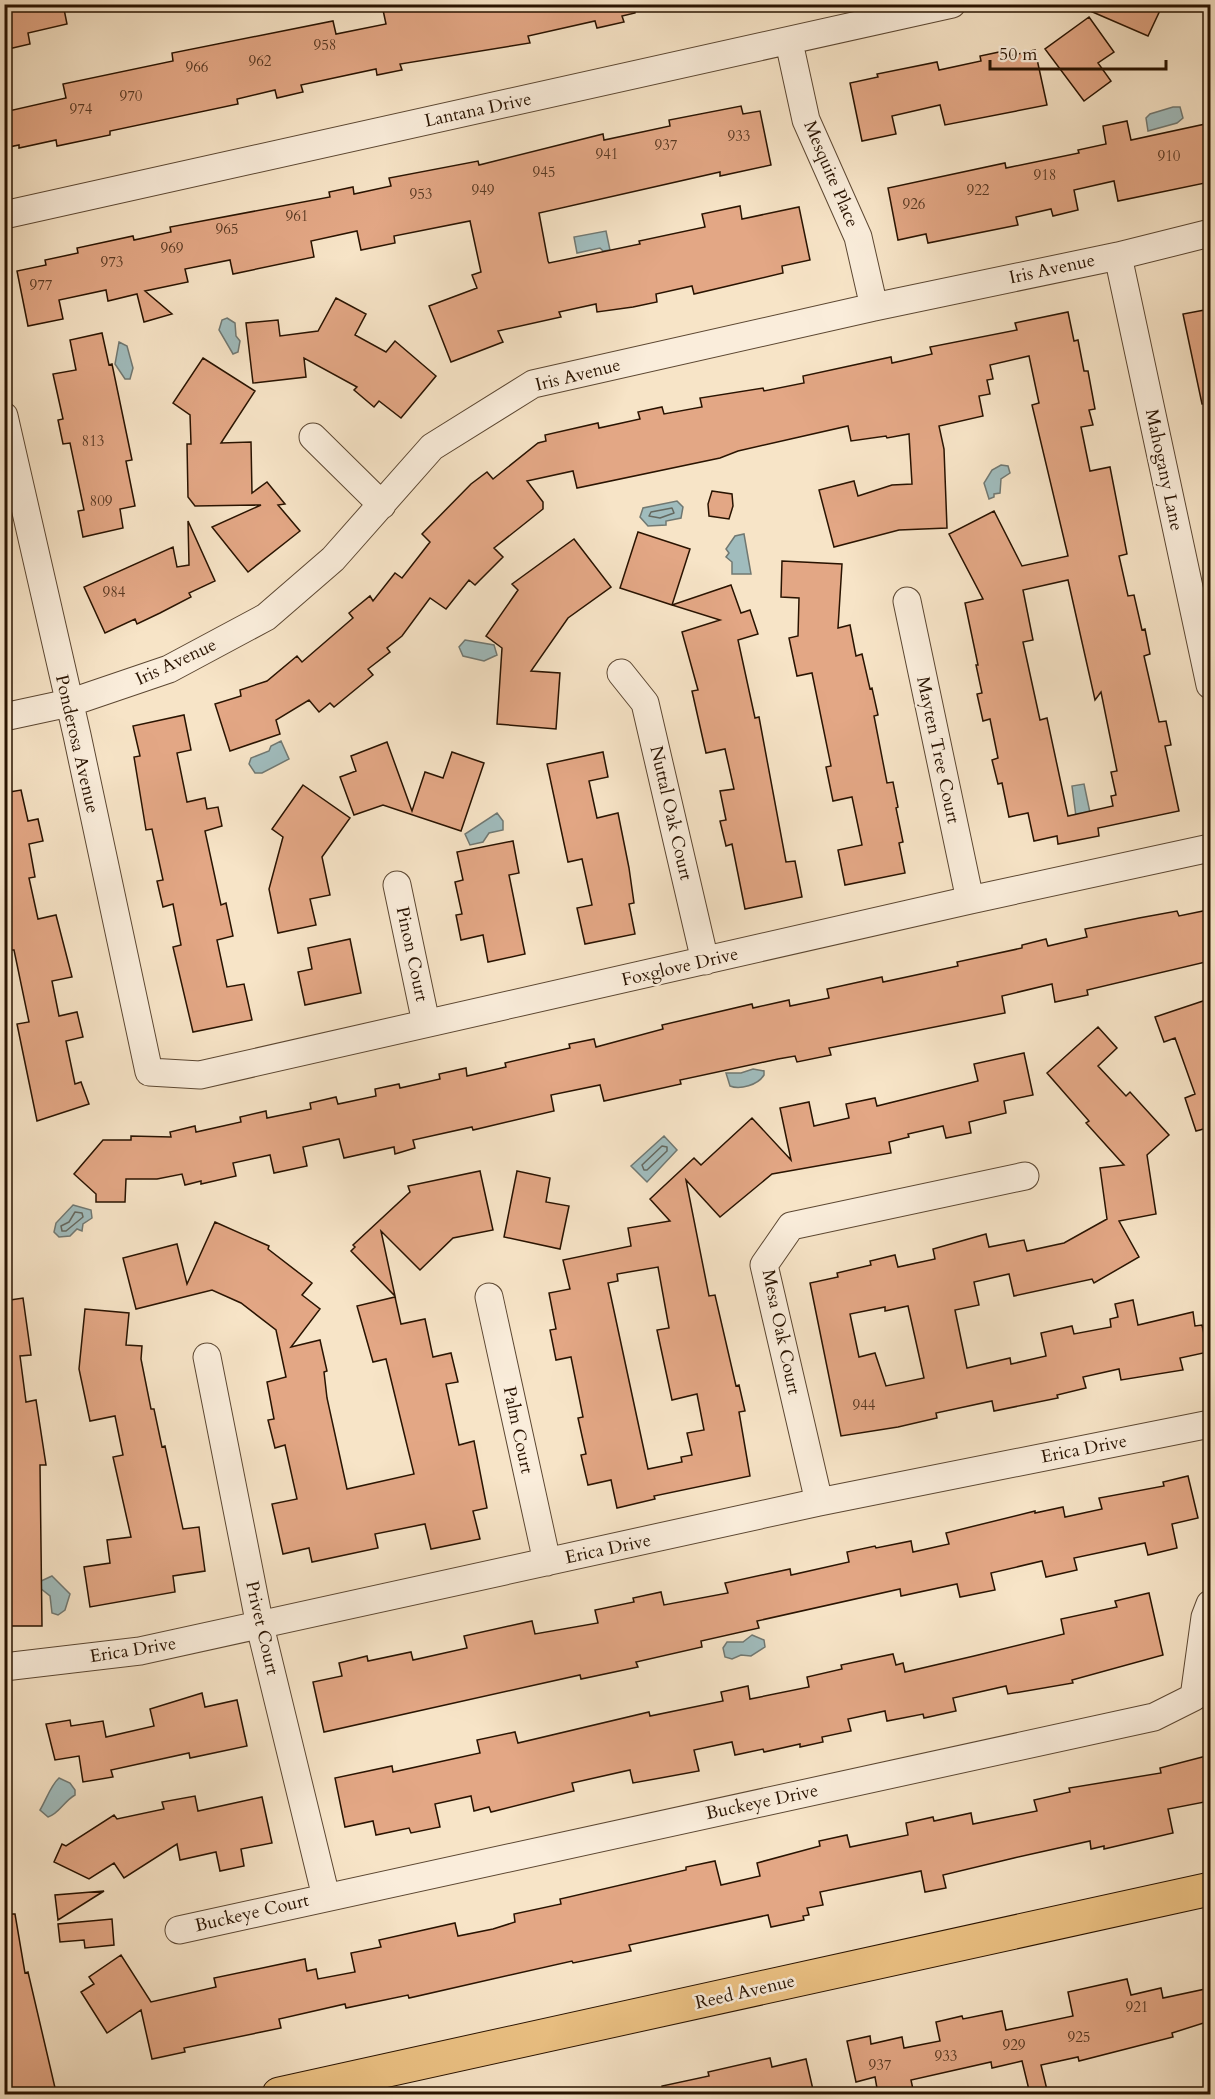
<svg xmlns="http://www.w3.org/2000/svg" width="1215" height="2099" viewBox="0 0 1215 2099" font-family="Cardo,serif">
<rect width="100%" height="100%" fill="#f7e4c7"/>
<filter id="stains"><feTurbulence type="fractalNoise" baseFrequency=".00333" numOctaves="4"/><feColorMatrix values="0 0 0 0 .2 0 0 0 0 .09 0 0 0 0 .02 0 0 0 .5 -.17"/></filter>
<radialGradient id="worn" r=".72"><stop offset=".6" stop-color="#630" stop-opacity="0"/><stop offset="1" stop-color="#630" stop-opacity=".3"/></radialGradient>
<path fill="#a0bcbd" stroke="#707872" stroke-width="1.5" d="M1173,107H1180L1183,118L1177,123L1148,131L1146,118L1150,114Z
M606,231L610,250L603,251L600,248L577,253L574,237Z
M227,318L235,323L236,336L240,341L238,352L233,354L219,330L222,320Z
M119,342L127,346L133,368L130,379H125L115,364Z
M1001,465L1008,466L1010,473L1001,479L1000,493L994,494V497L989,499L984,483L992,470Z
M677,501L683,507L681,518L666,521V525L648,526L640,517L643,508Z
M744,534L751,574H732V562L726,557L729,553L726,549L735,536Z
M465,640L494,645L497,655L484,661L463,656L459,647Z
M281,741L289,759L262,773H255L249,764L251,758L269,751L271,746Z
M1084,784L1092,822L1077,824L1072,786Z
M497,813L503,821V830L489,833L483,842L470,845L465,834Z
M753,1069L764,1071V1075C758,1085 740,1090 730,1086L726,1073H741Z
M664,1136L677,1150L647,1182L631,1166Z
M73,1205L91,1210L92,1218L83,1224L82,1231L77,1229L70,1236L59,1237L54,1232L56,1223Z
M52,1576L70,1594L65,1610L58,1615L52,1613L50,1596L40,1588L41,1581Z
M752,1635L764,1640L765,1647L751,1656L741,1655L732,1659L725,1657L723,1648L727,1642H743Z
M59,1778L70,1783L75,1790V1795C64,1801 59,1814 48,1817L40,1810C46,1800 51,1785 59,1778Z"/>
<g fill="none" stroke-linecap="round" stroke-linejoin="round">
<path stroke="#64685f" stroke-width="1.5" d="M672,508L674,513L660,518L649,516L651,512Z
M662,1146L667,1147V1151L647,1170H644L642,1165Z
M75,1212L82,1213L83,1217L66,1231H62L61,1226L69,1222Z"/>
</g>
<path fill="#e3a785" stroke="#291301" stroke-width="1.5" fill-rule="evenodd" d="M4,4H63L67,24L28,33L30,44L4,50Z
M411,4H634L635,13L622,16L624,22L597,28L595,21L528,36L530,43L400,64L402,70L377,75L376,69L301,85L303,92L277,98L275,90L237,99L238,104L110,131V135L57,146L56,140L19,148V145L4,148V112L66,98L63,84L173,61L172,53L333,21L336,34L386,24L383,10Z
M1074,4H1163L1148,36Z
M1089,17L1114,52L1098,63L1111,81L1084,101L1045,49Z
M1035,50L1047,105L945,125L940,105L892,116L896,134L862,141L850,83L878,77L877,74L937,62L939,70L981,61L980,56L1004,51L1005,57Z
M741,106L743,114L760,111L771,165L720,176V172L539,213L548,261L549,263L640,244L639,241L705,227L702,214L740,206L742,219L799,207L810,260L782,266L783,273L694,294L692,286L656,294L657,302L633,307L597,312L596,304L559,312L561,317L498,331L503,342L451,362L429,306L477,288L472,275L481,272L470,221L394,236L395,243L361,250L357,231L311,241L314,257L233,274L230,260L185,269L188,282L145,291L172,314L144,322L137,294L108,301L106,290L59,300L63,319L28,326L17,271L46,265L45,260L78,253L77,248L133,236L134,240L171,232L170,227L330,197L329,192L353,187L354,194L391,186L389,178L478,161L479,165L603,134L604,140L642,132L670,126L669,120Z
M1127,121L1131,140L1210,123V182L1118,201L1114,181L1074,190L1078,210L1053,216L1051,209L1016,217L1018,225L928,243L926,234L898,240L888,188L1005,163L1006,168L1079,153L1078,150L1106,144L1103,126Z
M336,298L366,314L355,335L386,352L395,341L436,376L401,418L379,401L374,407L354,390L357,387L304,358L306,377L253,383L246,323L278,320L280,336L318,331Z
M1210,309V403L1202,404L1183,314Z
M1068,312L1074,341L1078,340L1084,371H1088L1095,409L1089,410L1093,425L1081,427L1090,471L1110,467L1127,554L1119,556L1128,596L1134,595L1142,630L1145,629L1150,654L1144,656L1159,722L1166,721L1171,745L1165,746L1179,811L1098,828L1099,836L1058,844L1057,836L1034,841L1028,813L1009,817L1002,783L998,784L992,760L998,758L990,719L983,721L977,694L982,693L976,665H978L965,603L983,599L949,534L994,511L1022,566L1068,556L1032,405L1039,403L1029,356L990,365L993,379L987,380L990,394L979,396L983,416L939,426L944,449L947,528L899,530L834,547L819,490L854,481L858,496L892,485L912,484L909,434L887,438L886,436L851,441L848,426L738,451L720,458L577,488L573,471L527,481L543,502V509L494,548L503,557L475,585L469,580L446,609L430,598L402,636L387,648L390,652L368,669L373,675L334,707L330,703L319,712L309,700L276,720L280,734L230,751L215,704L241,696L240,690L267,681L297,656L302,662L353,618L349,613L370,596L373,601L395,573L402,578L430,542L422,534L471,484L487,472L493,479L538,443L546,441L545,435L598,423L599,428L640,419L638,412L662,407L664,414L702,407L700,398L763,388L764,391L804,383L803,376L891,357L892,363L932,354L930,347L1017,330L1015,323ZM1068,580L1095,700L1101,692L1117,771L1111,772L1116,795L1111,796L1113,806L1068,816L1047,718L1040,720L1023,642L1033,640L1023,590Z
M102,333L109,365L112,364L132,460L126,461L135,506L120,509L123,528L83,537L78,511L84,510L70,443L63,444L58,420L63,419L53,374L76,370L70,340Z
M203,358L255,391L221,443L251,442L252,493L267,482L285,504L278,505L300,531L248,572L212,527L261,505L195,506L188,497L187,444H191L190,415L173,403Z
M712,491L732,494L733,506L729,519L709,516L708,504Z
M188,521L215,581L189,593L191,597L160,613L137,624L135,619L105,633L84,587L173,547L177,567L189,565Z
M638,532L690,549L672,605L620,588Z
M574,539L611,587L568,618L531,671L560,673L556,729L497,724L502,648L486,636L518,590L512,584Z
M782,561L842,564L838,628L850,625L856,656L862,654L870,689L872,688L878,715L874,716L887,783L893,782L898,807L896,808L903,842L899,843L905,873L845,885L838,850L862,845L852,797L833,801L826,767L831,766L812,673L797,676L789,638L798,636L799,598L781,597Z
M731,585L741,613L750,610L758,634L738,640L755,718L759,717L786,862L795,861L802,897L745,909L732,844L726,846L720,821L726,820L720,791L734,789L725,749L706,753L692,691L698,690L682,632L720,620L672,605Z
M184,715L191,750L177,753L187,802L205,798L207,809L218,807L222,826L205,831L221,905L226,903L233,936L217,940L227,987L244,984L252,1020L193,1032L173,947L181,945L173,904L163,907L157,881L163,880L152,829L146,830L134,757L140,756L133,726Z
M387,742L412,811L425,772L443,778L452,752L484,763L461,831L383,805L354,815L340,777L356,771L351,756Z
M603,752L608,777L589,781L597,818L618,813L629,868L634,903L629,904L635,934L585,944L577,908L592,905L582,859L568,862L547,764Z
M303,785L350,818L322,857L330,895L310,899L316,925L278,933L269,889L283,837L272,829Z
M21,790L28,821L38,819L43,841L29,844L35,877L29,878L38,919L56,915L72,977L52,981L59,1016L77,1012L83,1037L66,1041L75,1084L81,1082L89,1104L37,1121L17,1024L29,1022L14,950H11L4,922V793Z
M513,841L519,873L509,875L525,954L488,962L483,935L461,940L456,915L462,914L455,882L463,880L457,852Z
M1208,910L1210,961L1087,990L1088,995L1055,1002L1052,984L1002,996L1005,1013L829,1048L831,1055L797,1062L795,1056L778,1059L680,1080L681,1084L604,1101L600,1085L551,1095L554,1111L473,1130L472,1127L413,1140L415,1148L395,1154L394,1147L344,1158L339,1139L303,1147L307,1166L274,1173L270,1155L233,1163L236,1176L201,1184V1181L185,1185L182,1174L157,1179H126L125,1202H96V1194L74,1174L103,1140H131V1136L171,1137L170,1132L195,1126L196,1132L241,1122L240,1117L266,1111L267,1118L311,1109L310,1103L336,1097L338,1104L376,1096L375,1089L399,1084L400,1088L440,1079L439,1074L466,1068L467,1076L506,1067L505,1063L570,1048L569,1044L594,1039L596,1047L663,1029L662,1025L752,1004L753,1008L789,1000L790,1006L829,998L827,989L882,977L883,982L958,966L957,962L1022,948V945L1046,939L1048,946L1087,937L1085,929L1139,918L1177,911L1179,916Z
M350,939L361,993L305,1005L298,972L312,969L308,948Z
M1206,1000L1210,1012V1130L1207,1128L1196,1131L1185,1098L1195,1094L1175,1038L1164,1042L1155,1017Z
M1098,1027L1117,1048L1098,1066L1126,1096L1130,1092L1169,1135L1147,1155L1156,1214L1119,1221L1139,1257L1094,1283L1092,1279L1014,1296L1009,1274L974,1282L979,1305L955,1310L967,1368L1010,1358L1011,1364L1046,1356L1041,1333L1072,1326L1074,1334L1111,1327L1110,1319L1118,1317L1115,1304L1133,1300L1138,1325L1193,1312L1195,1326L1202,1325L1208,1352L1180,1358L1183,1370L1121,1380L1119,1369L1083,1377L1086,1388L1057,1395L1058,1398L994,1411L992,1401L936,1413L937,1418L898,1427L841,1436L810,1283L838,1277L837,1273L871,1265L870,1261L895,1255L898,1267L935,1259L933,1249L986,1234L989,1247L1024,1240L1027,1251L1064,1243L1107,1219L1100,1168L1124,1165L1086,1123L1089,1121L1047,1073ZM908,1306L924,1378L886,1386L875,1353L859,1357L850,1314L885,1307V1311Z
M1024,1053L1033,1095L1004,1101L1006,1113L969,1122L971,1133L946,1138L943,1126L908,1134L909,1137L889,1142L891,1153L772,1174L720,1217L686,1180L709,1296L715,1295L736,1386L739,1385L745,1411L739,1412L750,1476L654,1496L655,1499L617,1508L611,1480L588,1485L581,1455L586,1454L578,1418L583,1417L571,1357L556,1360L550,1330L556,1329L549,1293L570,1289L563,1260L631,1246L628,1228L670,1221L650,1199L694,1158L701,1165L752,1118L791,1160L780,1108L809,1102L814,1126L849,1118L846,1104L875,1098L877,1106L978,1081L974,1064ZM658,1267L669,1328L657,1330L672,1400L697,1394L704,1430L687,1433L692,1455L681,1457L682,1462L648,1469L608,1283L618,1281L617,1274Z
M480,1171L493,1230L453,1238L420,1270L381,1231L395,1296L351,1251L355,1247L353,1245L410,1192L408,1186Z
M517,1171L550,1178L546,1202L569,1206L560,1249L504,1237Z
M215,1222L269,1246L268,1249L312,1283L302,1295L320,1309L291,1347L320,1340L327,1371L324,1372L327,1398L347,1489L414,1474L386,1359L373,1362L357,1306L395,1297L401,1324L425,1319L433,1357L451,1353L458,1382L446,1384L459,1445L474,1441L487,1508L473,1511L480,1539L431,1549L425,1524L375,1534L378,1548L312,1562L309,1548L283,1554L272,1504L297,1499L285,1445L275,1448L268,1420L274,1419L267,1382L286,1377L276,1330L241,1303L212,1290L136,1309L123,1258L177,1244L187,1284Z
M23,1298L31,1355L20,1356L26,1402L36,1400L46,1465H40L42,1626H4V1301Z
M85,1309L129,1313L126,1345L142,1346L141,1359L151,1409H154L162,1447L165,1446L183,1529L199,1527L205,1571L173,1576L175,1592L90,1607L84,1567L110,1563L107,1540L131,1537L113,1457L123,1455L115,1416L90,1421L79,1369Z
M1188,1476L1198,1518L1172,1524L1177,1548L1148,1555L1145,1543L1074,1558L1077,1570L1046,1577L1042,1561L991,1573L995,1590L960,1597L957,1584L901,1596L900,1589L757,1621L759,1628L701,1641L702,1647L636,1662L638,1667L581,1679L580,1675L324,1732L313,1682L342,1676L339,1663L367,1656L368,1661L411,1652L413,1660L467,1648L464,1636L532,1621L535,1634L598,1623L595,1610L634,1602L633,1598L661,1592L664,1605L728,1593L725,1583L790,1569L791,1575L849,1562L847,1552L875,1546L876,1548L911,1541L913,1552L949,1544L946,1533L1035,1511V1513L1063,1507L1065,1517L1102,1509L1099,1498L1164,1486L1163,1482Z
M1149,1593L1163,1655L1072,1680L1073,1683L1008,1694L1006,1686L953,1698L956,1711L924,1718L923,1714L887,1721L885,1711L848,1719L851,1731L822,1737L823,1742L800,1747V1744L764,1752L763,1749L735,1755L732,1742L694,1750L699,1771L633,1783L630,1770L572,1783L574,1791L491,1812L489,1807L474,1811L471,1796L435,1804L440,1827L411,1833L409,1828L376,1835L373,1821L345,1827L335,1778L392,1766L393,1772L480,1753L477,1740L515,1732L518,1743L649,1712L650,1716L723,1701L721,1692L748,1686L750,1699L809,1687L807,1677L842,1669L841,1665L893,1654L896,1665L903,1663L905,1672L974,1656L1064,1634L1061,1619L1117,1607L1115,1601Z
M202,1693L205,1707L237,1700L247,1746L190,1758L189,1753L111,1770L113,1777L83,1782L79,1756L55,1760L46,1724L70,1720L71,1726L103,1721L106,1737L154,1726L150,1709Z
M1210,1755V1801L1168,1809L1173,1833L1104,1849V1846L1091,1849L1090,1841L1014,1858L943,1875L946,1888L925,1892L921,1871L820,1892L823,1905L807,1908L809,1915L803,1916L804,1920L771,1927L768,1915L629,1945L631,1951L573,1963L572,1961L409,1998L408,1995L346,2008L345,2004L279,2019L281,2028L184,2048L185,2052L152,2059L141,2010L107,2033L81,1992L94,1984L89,1977L121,1955L151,2002L216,1987L214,1978L305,1959L307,1971L316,1969L318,1979L355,1972L351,1953L381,1947L379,1940L455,1923L458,1936L493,1929L515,1922L514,1914L561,1904L560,1899L686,1870V1867L715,1861L721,1885L760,1876L757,1863L820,1846L819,1841L847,1835L850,1847L908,1835L906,1823L933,1817L934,1821L971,1813L973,1824L1037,1811L1034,1800L1070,1792L1069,1788L1161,1773L1160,1768Z
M195,1796L198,1811L262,1797L272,1843L241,1849L244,1866L220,1871L216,1852L180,1860L177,1844L124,1878L114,1863L89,1879L54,1862L62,1844L66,1846L114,1815L117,1819L164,1809L162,1802Z
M104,1891L58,1920L55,1895Z
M4,1914H15L25,1973L28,1972L56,2092L9,2094L4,2072Z
M112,1919L114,1945L85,1948L84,1940L60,1942L58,1924Z
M1127,1979L1131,1995L1161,1988L1163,1998L1210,1988V2021L1172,2033L1173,2037L1079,2061L1078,2057L1041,2065L1048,2094H1030L1022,2061L992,2068L991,2062L911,2080L914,2094H878L875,2077L856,2082L847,2041L870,2036L871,2044L902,2037L904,2048L940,2041L936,2022L962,2016L963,2019L1002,2011L1006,2030L1073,2016L1068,1992Z
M770,2058L772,2067L806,2059L814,2094H663L662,2086L709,2076L708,2072Z"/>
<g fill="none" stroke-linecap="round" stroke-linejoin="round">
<g stroke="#5c4732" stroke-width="29">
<path id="minor" d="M789,42L806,120L858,237L874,307
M4,215L952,4
M1118,256L1210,685
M4,416L77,735L149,1072L200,1075L970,900L1210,848
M313,437L382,505
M907,601L970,900
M621,673L645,703L705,961
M4,717L69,703L169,669L266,617L333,559L432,447L533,384L874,307L1118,256L1210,233
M397,885L426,1023
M489,1297L547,1562
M207,1357L260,1626L326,1897
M819,1502L764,1265L791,1226L1025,1176
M4,1667L140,1651L819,1502L1210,1424
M179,1930L1154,1717L1194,1697L1205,1617L1210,1604"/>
</g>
<g stroke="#291301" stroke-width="35">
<path id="major" d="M279,2094L1210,1889"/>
</g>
<use href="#minor" stroke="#faeddb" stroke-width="27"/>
<use href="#major" stroke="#ecc284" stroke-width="33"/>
</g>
<g text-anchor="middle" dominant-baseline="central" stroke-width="5" stroke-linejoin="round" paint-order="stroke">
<g font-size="15" fill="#583822">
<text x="325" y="45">958</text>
<text x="260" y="61">962</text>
<text x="197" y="67">966</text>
<text x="131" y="96">970</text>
<text x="81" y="109">974</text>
<text x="739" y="136">933</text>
<text x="666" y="145">937</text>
<text x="607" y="154">941</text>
<text x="1169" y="156">910</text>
<text x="544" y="172">945</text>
<text x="1045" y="175">918</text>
<text x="483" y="190">949</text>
<text x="978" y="190">922</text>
<text x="421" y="194">953</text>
<text x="914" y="204">926</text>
<text x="297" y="216">961</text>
<text x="227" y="229">965</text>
<text x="172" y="248">969</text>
<text x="112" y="262">973</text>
<text x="41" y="285">977</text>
<text x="93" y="441">813</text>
<text x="101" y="501">809</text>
<text x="114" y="592">984</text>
<text x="864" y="1405">944</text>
<text x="1137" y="2007">921</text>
<text x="1079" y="2037">925</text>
<text x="1014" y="2045">929</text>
<text x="946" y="2056">933</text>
<text x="880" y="2065">937</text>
</g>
<g font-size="18" fill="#291301" stroke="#faeddb">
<text transform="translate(478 110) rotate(-12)">Lantana Drive</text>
<text transform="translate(831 174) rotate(67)">Mesquite Place</text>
<text transform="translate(1052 269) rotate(-12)">Iris Avenue</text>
<text transform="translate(578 375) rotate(-14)">Iris Avenue</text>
<text transform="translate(1164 470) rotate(78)">Mahogany Lane</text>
<text transform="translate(176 662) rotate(-25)">Iris Avenue</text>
<text transform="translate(77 744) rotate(77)">Ponderosa Avenue</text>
<text transform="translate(938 750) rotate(78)">Mayten Tree Court</text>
<text transform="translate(671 813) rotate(77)">Nuttal Oak Court</text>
<text transform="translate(412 954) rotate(78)">Pinon Court</text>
<text transform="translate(680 967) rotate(-13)">Foxglove Drive</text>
<text transform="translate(781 1332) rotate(78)">Mesa Oak Court</text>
<text transform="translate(518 1430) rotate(78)">Palm Court</text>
<text transform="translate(1084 1449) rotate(-11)">Erica Drive</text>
<text transform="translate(608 1549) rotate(-12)">Erica Drive</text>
<text transform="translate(262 1628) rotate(77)">Privet Court</text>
<text transform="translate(133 1650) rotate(-9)">Erica Drive</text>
<text transform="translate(762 1802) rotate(-12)">Buckeye Drive</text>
<text transform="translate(252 1913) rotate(-13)">Buckeye Court</text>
<text transform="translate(745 1992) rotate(-13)">Reed Avenue</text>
</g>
</g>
<rect width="1215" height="2099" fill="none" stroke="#f7e4c7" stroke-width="24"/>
<rect x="6" y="6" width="1203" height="2087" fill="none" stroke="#291301" stroke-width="3"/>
<rect x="12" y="12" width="1191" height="2075" fill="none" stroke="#291301" stroke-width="1.5"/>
<path d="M990 60v9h176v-9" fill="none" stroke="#291301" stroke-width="3"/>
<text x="999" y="60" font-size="18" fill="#291301" stroke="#faeddb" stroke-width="4.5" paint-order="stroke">50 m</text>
<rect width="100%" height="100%" filter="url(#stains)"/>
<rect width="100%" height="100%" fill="url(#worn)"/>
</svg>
